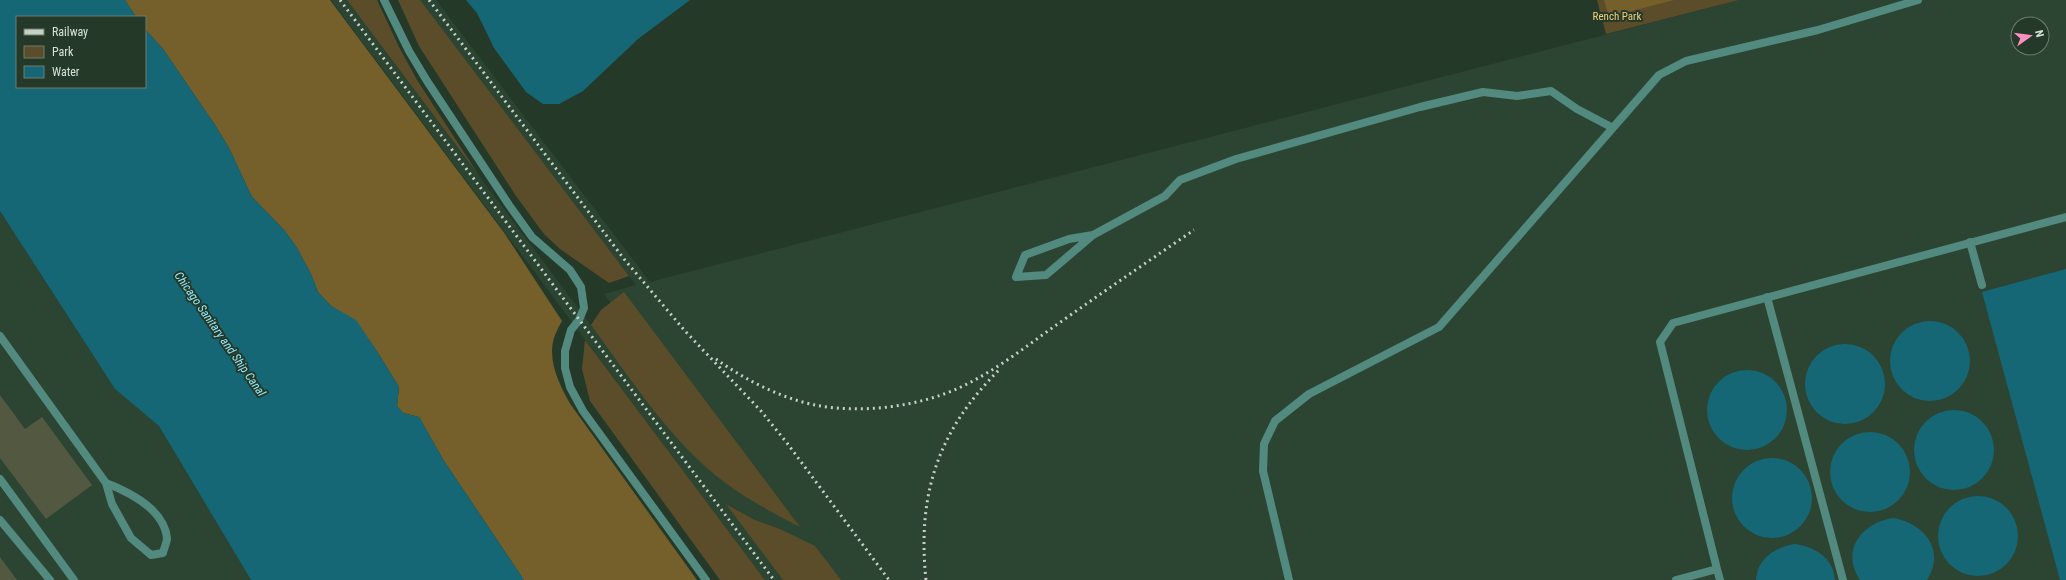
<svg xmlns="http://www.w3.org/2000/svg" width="2066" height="580" viewBox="0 0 2066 580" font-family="'Roboto Condensed',sans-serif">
<rect width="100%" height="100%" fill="#253929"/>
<path fill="#2c4532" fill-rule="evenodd" d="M331,0H347L663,421L765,509L604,294L636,285L419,0H436L650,282L1739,0H2066V580H818L780,529L755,520L727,504L783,580H765ZM2018,24H2042V48H2018Z
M0,211L115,389L159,426L251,580H0Z"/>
<path fill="#5c4d2a" d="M347,0H377L399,47L417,80L480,177Z
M398,0H420L629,276L609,283L560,249L544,234L516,196L419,46Z
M1597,0H1739L1606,34Z
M624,292L800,527C775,514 750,501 727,484C672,444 631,379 591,325L601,310Z
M585,340L765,580H720L590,401L582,369Z
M726,504L755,520L780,529L815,546L841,580H783Z"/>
<path fill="#755f2a" d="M125,0H330L505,234L562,321C559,326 556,332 554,338C547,361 560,386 571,405L697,580H524L444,461L419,417L403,413L397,406L399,387L378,353L356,321L331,306L318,292L311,274L297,248L285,231L252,197L229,148L215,125L163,49L145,29V17H136Z
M1604,0H1674L1609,17Z"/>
<path fill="#166776" d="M0,0H125L136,17H17V87H145V29L163,49L215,125L229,148L252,197L285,231L297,248L311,274L318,292L331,306L356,320L378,353L399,387L397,406L403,413L419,417L444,461L524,580H251L159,426L115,389L0,211Z
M466,0H690L638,39L583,91L559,104H543L526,92L494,48L477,13Z
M2066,269V580H2060L1982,292Z
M1890 361a40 40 0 1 1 80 0a40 40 0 1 1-80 0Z
M1805 384a40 40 0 1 1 80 0a40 40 0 1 1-80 0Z
M1707 410a40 40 0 1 1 80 0a40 40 0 1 1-80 0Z
M1914 450a40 40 0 1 1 80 0a40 40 0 1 1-80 0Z
M1830 472a40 40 0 1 1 80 0a40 40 0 1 1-80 0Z
M1732 498a40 40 0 1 1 80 0a40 40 0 1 1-80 0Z
M1938 536a40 40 0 1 1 80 0a40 40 0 1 1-80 0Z
M1893,518C1924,523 1946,550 1927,580H1860C1840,550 1862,523 1893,518Z
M1795,544C1816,547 1833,558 1835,580H1756C1757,558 1776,547 1795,544Z"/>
<path fill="#535841" d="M0,395L25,429L42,417L92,485L46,519L0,458Z
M0,557L17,580H0Z"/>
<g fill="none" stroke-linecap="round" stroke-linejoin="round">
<path stroke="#528a80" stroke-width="8" d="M384,0L409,51L427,81L509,205L532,237L570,270L581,287L584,308L579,320L571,330L565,351V368L570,387L583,411L706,580
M1093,235L1046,275L1016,277L1025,255L1069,239L1093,235L1165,196L1180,180L1236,159L1420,107L1483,92L1517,96L1551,91L1577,109L1613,128
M1970,242L1982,285
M1767,297L1843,580
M0,336L106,483L112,504L131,538L151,555L163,553C164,548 167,542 167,538C164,509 129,492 106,483
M0,479L74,580
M0,520L50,580
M1717,569L1720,580
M1289,580L1263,471L1264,444L1275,421L1309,394L1439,327L1659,75L1686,61L1818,30L1918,0
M1676,580L1717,569L1660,342L1673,323L2066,217"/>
<path stroke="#c5d1c7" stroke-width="3" stroke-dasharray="2 4" stroke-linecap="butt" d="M340,0L774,580
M429,0L624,259L685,331L761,411L787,443L889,580
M716,359C745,380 781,398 815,405C861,414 918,407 961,387C997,370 1029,344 1062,321C1106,290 1150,260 1194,230
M926,580C917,494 938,430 1000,369"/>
</g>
<g text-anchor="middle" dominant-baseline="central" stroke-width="4" stroke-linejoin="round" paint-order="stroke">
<g font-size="11" fill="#efcd7d" stroke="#253929">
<text x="1617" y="16">Rench Park</text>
</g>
<g font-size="12" font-style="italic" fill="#95e8fb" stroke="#253929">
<text transform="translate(220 334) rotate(55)">Chicago Sanitary and Ship Canal</text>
</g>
</g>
<rect x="16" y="16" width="130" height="72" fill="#253929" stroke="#6c7d6f"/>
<rect x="24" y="29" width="20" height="6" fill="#c5d1c7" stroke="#6c7d6f"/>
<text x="52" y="36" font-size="12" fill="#d7e2d9">Railway</text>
<rect x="24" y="46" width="20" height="12" fill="#5c4d2a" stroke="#6c7d6f"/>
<text x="52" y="56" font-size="12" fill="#d7e2d9">Park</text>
<rect x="24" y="66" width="20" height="12" fill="#166776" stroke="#6c7d6f"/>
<text x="52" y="76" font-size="12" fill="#d7e2d9">Water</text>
<g transform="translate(2030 36) rotate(76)"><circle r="19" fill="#253929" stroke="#6c7d6f"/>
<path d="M0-3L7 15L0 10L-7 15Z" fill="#fd8ec0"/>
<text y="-6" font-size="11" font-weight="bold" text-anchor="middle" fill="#d7e2d9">N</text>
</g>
</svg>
